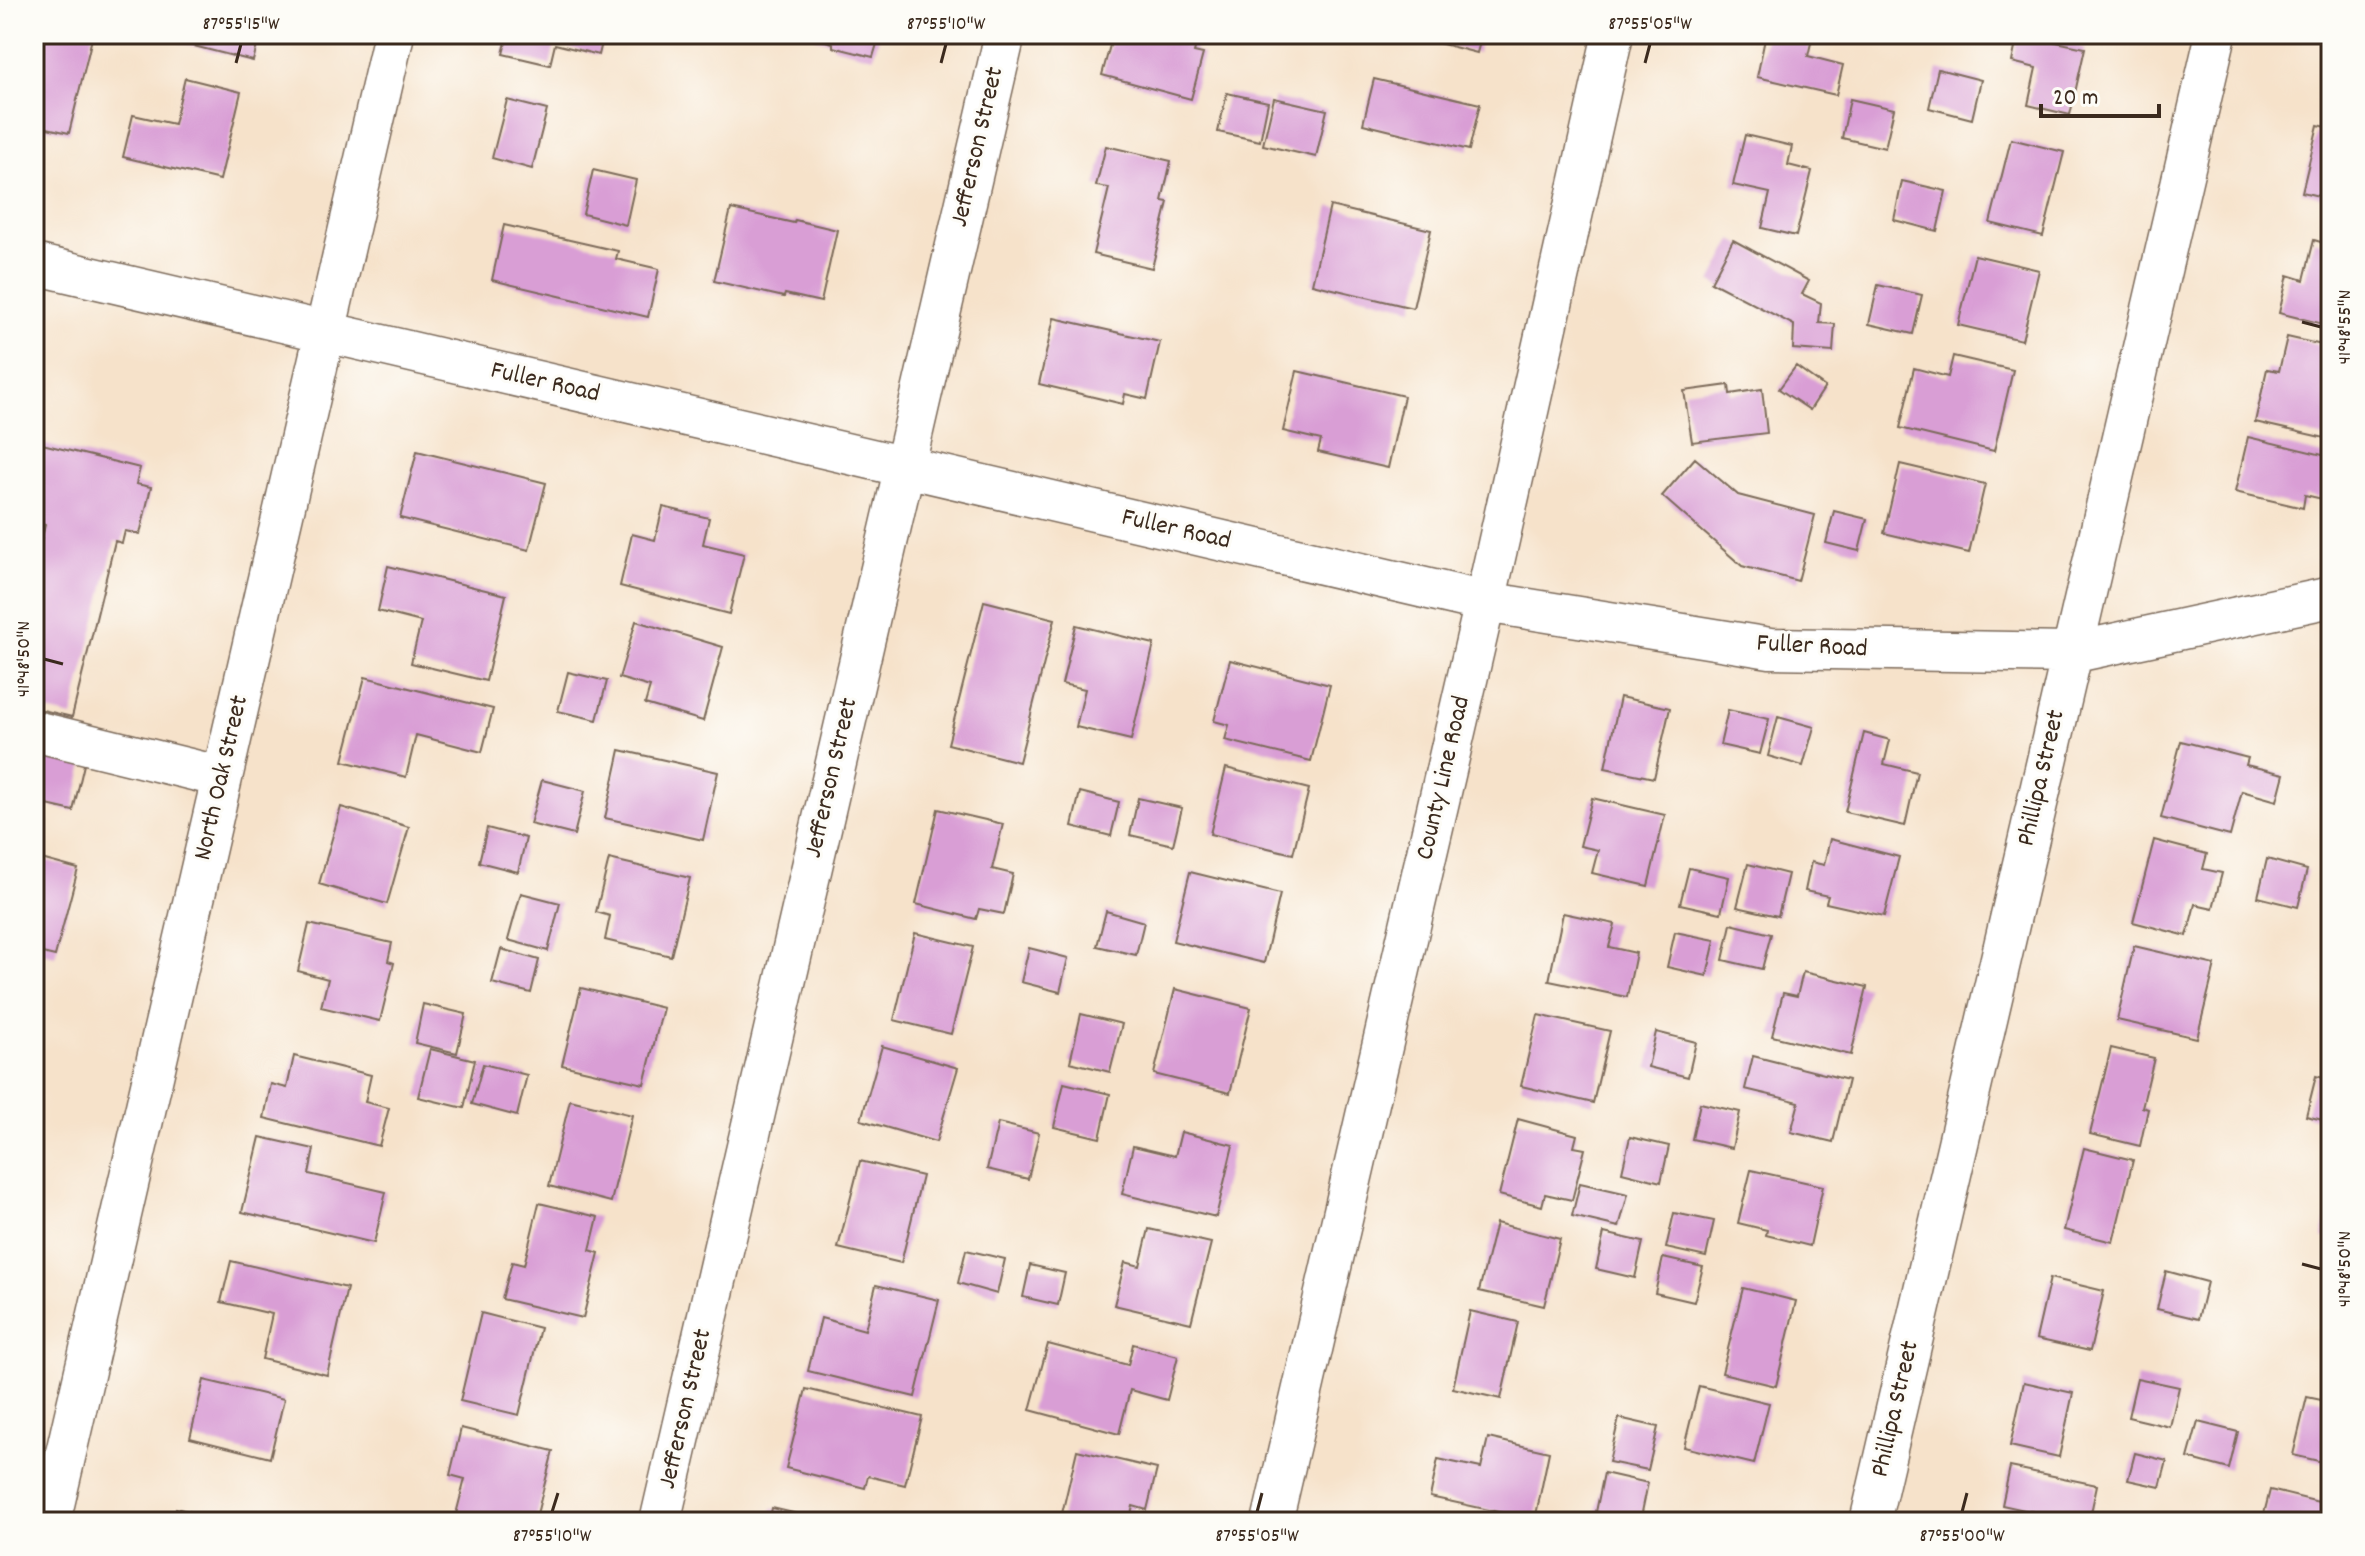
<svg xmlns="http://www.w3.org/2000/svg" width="2365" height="1556" viewBox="0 0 2365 1556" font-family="Dekko,sans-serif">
<rect width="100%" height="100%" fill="#fdfcf7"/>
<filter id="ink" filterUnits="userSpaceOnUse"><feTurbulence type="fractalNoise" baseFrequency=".0125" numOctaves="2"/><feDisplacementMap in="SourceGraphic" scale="16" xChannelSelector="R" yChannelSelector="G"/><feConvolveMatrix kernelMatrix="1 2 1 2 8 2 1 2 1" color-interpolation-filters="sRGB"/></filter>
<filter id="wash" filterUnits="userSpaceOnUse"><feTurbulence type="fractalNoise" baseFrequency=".006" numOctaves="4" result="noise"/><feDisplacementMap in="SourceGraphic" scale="32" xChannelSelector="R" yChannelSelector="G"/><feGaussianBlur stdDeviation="1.8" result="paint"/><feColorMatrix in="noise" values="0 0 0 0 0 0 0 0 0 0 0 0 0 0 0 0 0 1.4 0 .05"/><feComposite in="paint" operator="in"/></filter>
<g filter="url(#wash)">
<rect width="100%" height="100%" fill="#f6e2ca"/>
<g id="blocks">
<path fill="#d99ed5" d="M34,34H93L69,133L34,125Z
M180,34H260L253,61L178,42Z
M508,34H604L599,55L555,44L550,65L503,54Z
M816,34H880L873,57L833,47V43L815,38Z
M1113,34H1199L1194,52L1203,54L1191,99L1102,75Z
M1404,34H1482L1477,53Z
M1766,34H1813L1808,56L1843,65L1836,95L1757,77Z
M2018,34L2085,48L2070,115L2028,105L2036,68L2012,62Z
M1938,69L1981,80L1972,119L1929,108Z
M2330,76L2331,77V106L2324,104Z
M185,78L241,92L220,180L123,157L133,115L174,124Z
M1374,79L1480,104L1469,150L1363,124Z
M1227,93L1268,102L1260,141L1218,132Z
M1274,98L1327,110L1316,157L1263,145Z
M1850,99L1894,109L1885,148L1842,138Z
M507,100L547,110L532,169L492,158Z
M2318,125L2331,128V199L2302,192Z
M1745,135L1792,146L1788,165L1812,171L1796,236L1762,228L1770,193L1733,185Z
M2011,139L2064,152L2043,236L1990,223Z
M1106,146L1171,161L1162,201L1168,202L1152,268L1093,254L1109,188L1096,186Z
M593,170L636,180L626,225L583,214Z
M1902,181L1946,191L1937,231L1894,220Z
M1330,206L1431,230L1413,308L1312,284Z
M731,209L794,223L795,220L837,230L821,302L785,294L784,297L714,281Z
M504,225L618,251L616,259L659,269L648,317L492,280Z
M1733,240L1809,281L1802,294L1821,303L1819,323L1835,324L1833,352L1793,349L1794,325L1711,282Z
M2314,240L2331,245V326L2279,313L2288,275L2304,280Z
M1975,255L2039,270L2022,340L1958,325Z
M1878,285L1922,295L1913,334L1869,324Z
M1054,318L1160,342L1147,399L1125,394L1123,404L1039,384Z
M2287,337L2331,347V414L2325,438L2255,422L2267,369L2279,371Z
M1953,356L2013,370L1994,451L1900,428L1914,368L1948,377Z
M1796,366L1825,387L1810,410L1779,389Z
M1297,371L1404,396L1388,468L1318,452L1321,440L1283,431Z
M1729,385L1730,394L1762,389L1767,433L1692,442L1684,391Z
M2248,437L2331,457V501L2305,495L2303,508L2235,492Z
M34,442L140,468L136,484L151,487L140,534L125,531L122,543L115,541L72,717L34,708V571L45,525L34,522Z
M417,451L546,483L529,550L400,518Z
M1695,458L1738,495L1815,515L1798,581L1742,566L1662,496Z
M1900,464L1985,484L1969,553L1884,533Z
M663,507L709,518L703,544L744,554L729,614L620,586L632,534L655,540Z
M1834,511L1867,519L1859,551L1826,543Z
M388,566L506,595L486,681L411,663L421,622L378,611Z
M984,601L1055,619L1019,762L948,744Z
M636,621L723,647L703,721L645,704L650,687L619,678Z
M1076,625L1154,644L1131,740L1076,727L1085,689L1062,684Z
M1230,660L1330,685L1311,761L1225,740L1229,725L1214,721Z
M568,672L607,681L597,720L558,711Z
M365,677L493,709L482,752L416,735L406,777L343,761Z
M1620,697L1670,708L1654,778L1605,768Z
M1728,710L1769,719L1760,754L1720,745Z
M1778,717L1814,727L1803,766L1768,756Z
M1864,733L1890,740L1884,764L1917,772L1905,826L1845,812Z
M2181,741L2248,758L2246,765L2284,774L2277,801L2242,791L2230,836L2161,818Z
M38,745L86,756L73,811L34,802V764Z
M620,750L718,772L703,840L605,818Z
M1226,768L1309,789L1293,854L1210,834Z
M542,780L585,791L574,835L530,824Z
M1080,792L1119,802L1111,836L1072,826Z
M1138,798L1182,808L1173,845L1130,835Z
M1592,798L1665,815L1648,886L1592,873L1598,850L1580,846Z
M341,807L409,827L387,904L319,884Z
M938,809L1003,824L992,869L1013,874L1004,914L979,909L976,919L916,904Z
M487,828L526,838L518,872L479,862Z
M1830,839L1899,857L1884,916L1826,903L1828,896L1805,891L1811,862L1824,865Z
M2154,840L2207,854L2203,869L2222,873L2213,908L2195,904L2187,936L2133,922Z
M34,857L78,869L55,956L34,951Z
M609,859L690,878L671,956L605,940L610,916L596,912Z
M2267,859L2307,870L2298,907L2258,897Z
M1748,864L1788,874L1778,916L1737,907Z
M1689,868L1729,877L1721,913L1680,904Z
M1190,872L1280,894L1264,963L1173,941Z
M521,893L560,903L548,951L508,940Z
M1106,911L1144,922L1136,955L1097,946Z
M1563,913L1615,924L1609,947L1636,953L1627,997L1549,981Z
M309,924L392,943L388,961L394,963L380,1021L321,1007L328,979L298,971Z
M1731,924L1771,934L1762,969L1723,960Z
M1675,932L1715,940L1707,976L1667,967Z
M915,933L973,947L951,1034L894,1020Z
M2134,946L2215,965L2197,1038L2117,1020Z
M1029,948L1068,958L1060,992L1021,982Z
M501,949L539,960L531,993L492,983Z
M1803,972L1867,987L1851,1055L1772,1036L1783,993L1797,996Z
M581,988L663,1008L644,1084L562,1065Z
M1175,989L1251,1008L1230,1093L1154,1074Z
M423,1004L466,1014L457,1053L415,1043Z
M1081,1014L1122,1024L1110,1072L1070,1062Z
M1538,1015L1610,1031L1593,1103L1521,1086Z
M1656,1032L1696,1042L1688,1077L1648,1067Z
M882,1046L958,1068L936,1142L861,1120Z
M2111,1048L2154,1058L2142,1107L2148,1109L2140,1146L2090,1134Z
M430,1049L475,1060L464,1108L418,1097Z
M294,1056L371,1075L365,1102L389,1108L379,1146L264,1118L271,1084L287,1088Z
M1753,1056L1848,1080L1833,1142L1791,1132L1799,1102L1745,1089Z
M483,1064L527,1075L517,1116L472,1104Z
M2316,1076L2331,1080V1122L2306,1116Z
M1064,1083L1110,1094L1100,1138L1054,1127Z
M570,1100L632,1115L611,1202L549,1186Z
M1700,1103L1740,1112L1732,1148L1692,1139Z
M1518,1119L1577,1135L1574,1147L1585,1149L1572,1200L1545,1194L1542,1206L1499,1195Z
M998,1123L1039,1133L1028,1179L987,1169Z
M1181,1132L1233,1145L1216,1217L1122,1194L1133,1146L1175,1156Z
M260,1137L314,1149L309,1174L386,1192L374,1243L242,1212Z
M1630,1137L1669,1146L1661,1182L1622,1172Z
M2084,1148L2133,1160L2113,1242L2064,1230Z
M860,1161L922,1176L901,1263L838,1248Z
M1751,1170L1823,1186L1810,1246L1766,1235L1767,1230L1738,1223Z
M1580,1183L1628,1194L1619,1227L1572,1216Z
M2330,1201H2331V1240L2322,1238Z
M539,1203L598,1217L590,1250L599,1253L583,1318L502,1299L512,1262L524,1265Z
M1674,1213L1714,1221L1706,1257L1666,1248Z
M1496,1223L1560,1239L1544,1306L1479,1291Z
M1149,1229L1211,1243L1191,1323L1114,1305L1125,1262L1140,1266Z
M1604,1233L1643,1242L1635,1278L1596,1269Z
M966,1250L1005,1259L997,1294L958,1283Z
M1663,1258L1703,1267L1694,1302L1655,1293Z
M231,1261L347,1288L327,1375L262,1359L272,1314L221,1302Z
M1030,1265L1065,1273L1058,1305L1023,1297Z
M2166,1271L2207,1282L2198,1319L2157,1309Z
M2050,1278L2104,1291L2090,1351L2036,1339Z
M876,1285L939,1300L915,1397L808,1371L821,1318L865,1330Z
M1743,1288L1796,1301L1776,1386L1722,1373Z
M1470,1311L1518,1322L1501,1399L1453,1388Z
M481,1313L540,1328L519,1415L460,1401Z
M1048,1344L1128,1365L1133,1344L1178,1356L1167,1400L1130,1390L1119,1434L1030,1410Z
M2137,1378L2179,1387L2170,1427L2128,1417Z
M204,1380L284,1399L270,1458L190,1438Z
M2024,1382L2073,1393L2059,1457L2010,1446Z
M1699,1386L1769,1403L1754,1464L1684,1447Z
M806,1389L922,1417L905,1485L868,1476L865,1488L786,1468Z
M2307,1397L2331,1402V1464L2293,1455Z
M1619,1418L1658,1427L1648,1470L1609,1462Z
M2198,1422L2238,1432L2229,1469L2188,1458Z
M461,1428L553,1451L535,1522H454L465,1479L450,1475Z
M1488,1438L1549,1452L1535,1520L1430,1497L1438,1459L1481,1468Z
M1077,1450L1157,1469L1147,1510L1133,1506L1129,1522H1060Z
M2135,1453L2167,1461L2160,1487L2128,1480Z
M2010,1467L2097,1485L2089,1522H2041L2043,1514L2002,1505Z
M1604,1473L1648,1483L1640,1522L1596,1512Z
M2270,1490L2331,1505L2329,1522H2262Z
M176,1508L202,1515L201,1522H172Z
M772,1508L828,1521V1522H769Z"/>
</g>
</g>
<g filter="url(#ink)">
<use href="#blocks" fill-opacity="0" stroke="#7c6a5a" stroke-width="2"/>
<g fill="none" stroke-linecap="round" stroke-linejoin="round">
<g stroke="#7c6a5a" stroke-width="43">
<path id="minor" d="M34,264L1485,602L1770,648L2071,653L2331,597
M34,731L222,777
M50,1522L394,34
M660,1522L1005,34
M1272,1522L1485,602L1613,34
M1870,1522L2216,34"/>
</g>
<use href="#minor" stroke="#fff" stroke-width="40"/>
</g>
</g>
<path fill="none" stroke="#3b2a1e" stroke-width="3" d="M236,63L241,44M941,63L946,44M1645,63L1650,44M2302,322L2321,327M44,659L63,664M2302,1264L2321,1269M552,1512L558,1493M1257,1512L1262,1493M1962,1512L1967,1493"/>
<g text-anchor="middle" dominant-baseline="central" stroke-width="6" stroke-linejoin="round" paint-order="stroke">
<g font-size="26" fill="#3b2a1e" stroke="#fdfcf7">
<text transform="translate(978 147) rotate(-77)">Jefferson Street</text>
<text transform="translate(545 383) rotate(13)">Fuller Road</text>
<text transform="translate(1176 530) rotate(13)">Fuller Road</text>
<text transform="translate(1812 647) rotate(3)">Fuller Road</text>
<text transform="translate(222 778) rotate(-77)">North Oak Street</text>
<text transform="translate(832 778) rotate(-77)">Jefferson Street</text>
<text transform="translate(1444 778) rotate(-77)">County Line Road</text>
<text transform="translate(2042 778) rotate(-77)">Phillipa Street</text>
<text transform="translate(686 1409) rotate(-77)">Jefferson Street</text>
<text transform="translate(1896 1409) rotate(-77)">Phillipa Street</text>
</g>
</g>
<rect width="2365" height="1556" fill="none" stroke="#fdfcf7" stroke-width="88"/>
<path d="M2041 104v12h118v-12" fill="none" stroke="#3b2a1e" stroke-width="4"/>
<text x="2053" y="104" font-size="24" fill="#3b2a1e" stroke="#fdfcf7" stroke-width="6" paint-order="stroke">20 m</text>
<rect x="44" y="44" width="2277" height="1468" fill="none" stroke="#3b2a1e" stroke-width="3"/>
<g font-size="20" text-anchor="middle" fill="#3b2a1e">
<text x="241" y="29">87°55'15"W</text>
<text x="946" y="29">87°55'10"W</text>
<text x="1650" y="29">87°55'05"W</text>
<text transform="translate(2343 327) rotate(-90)" y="7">41°48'55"N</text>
<text transform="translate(22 659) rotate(-90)" y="7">41°48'50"N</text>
<text transform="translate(2343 1269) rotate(-90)" y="7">41°48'50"N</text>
<text x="552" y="1541">87°55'10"W</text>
<text x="1257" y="1541">87°55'05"W</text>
<text x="1962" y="1541">87°55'00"W</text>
</g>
</svg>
